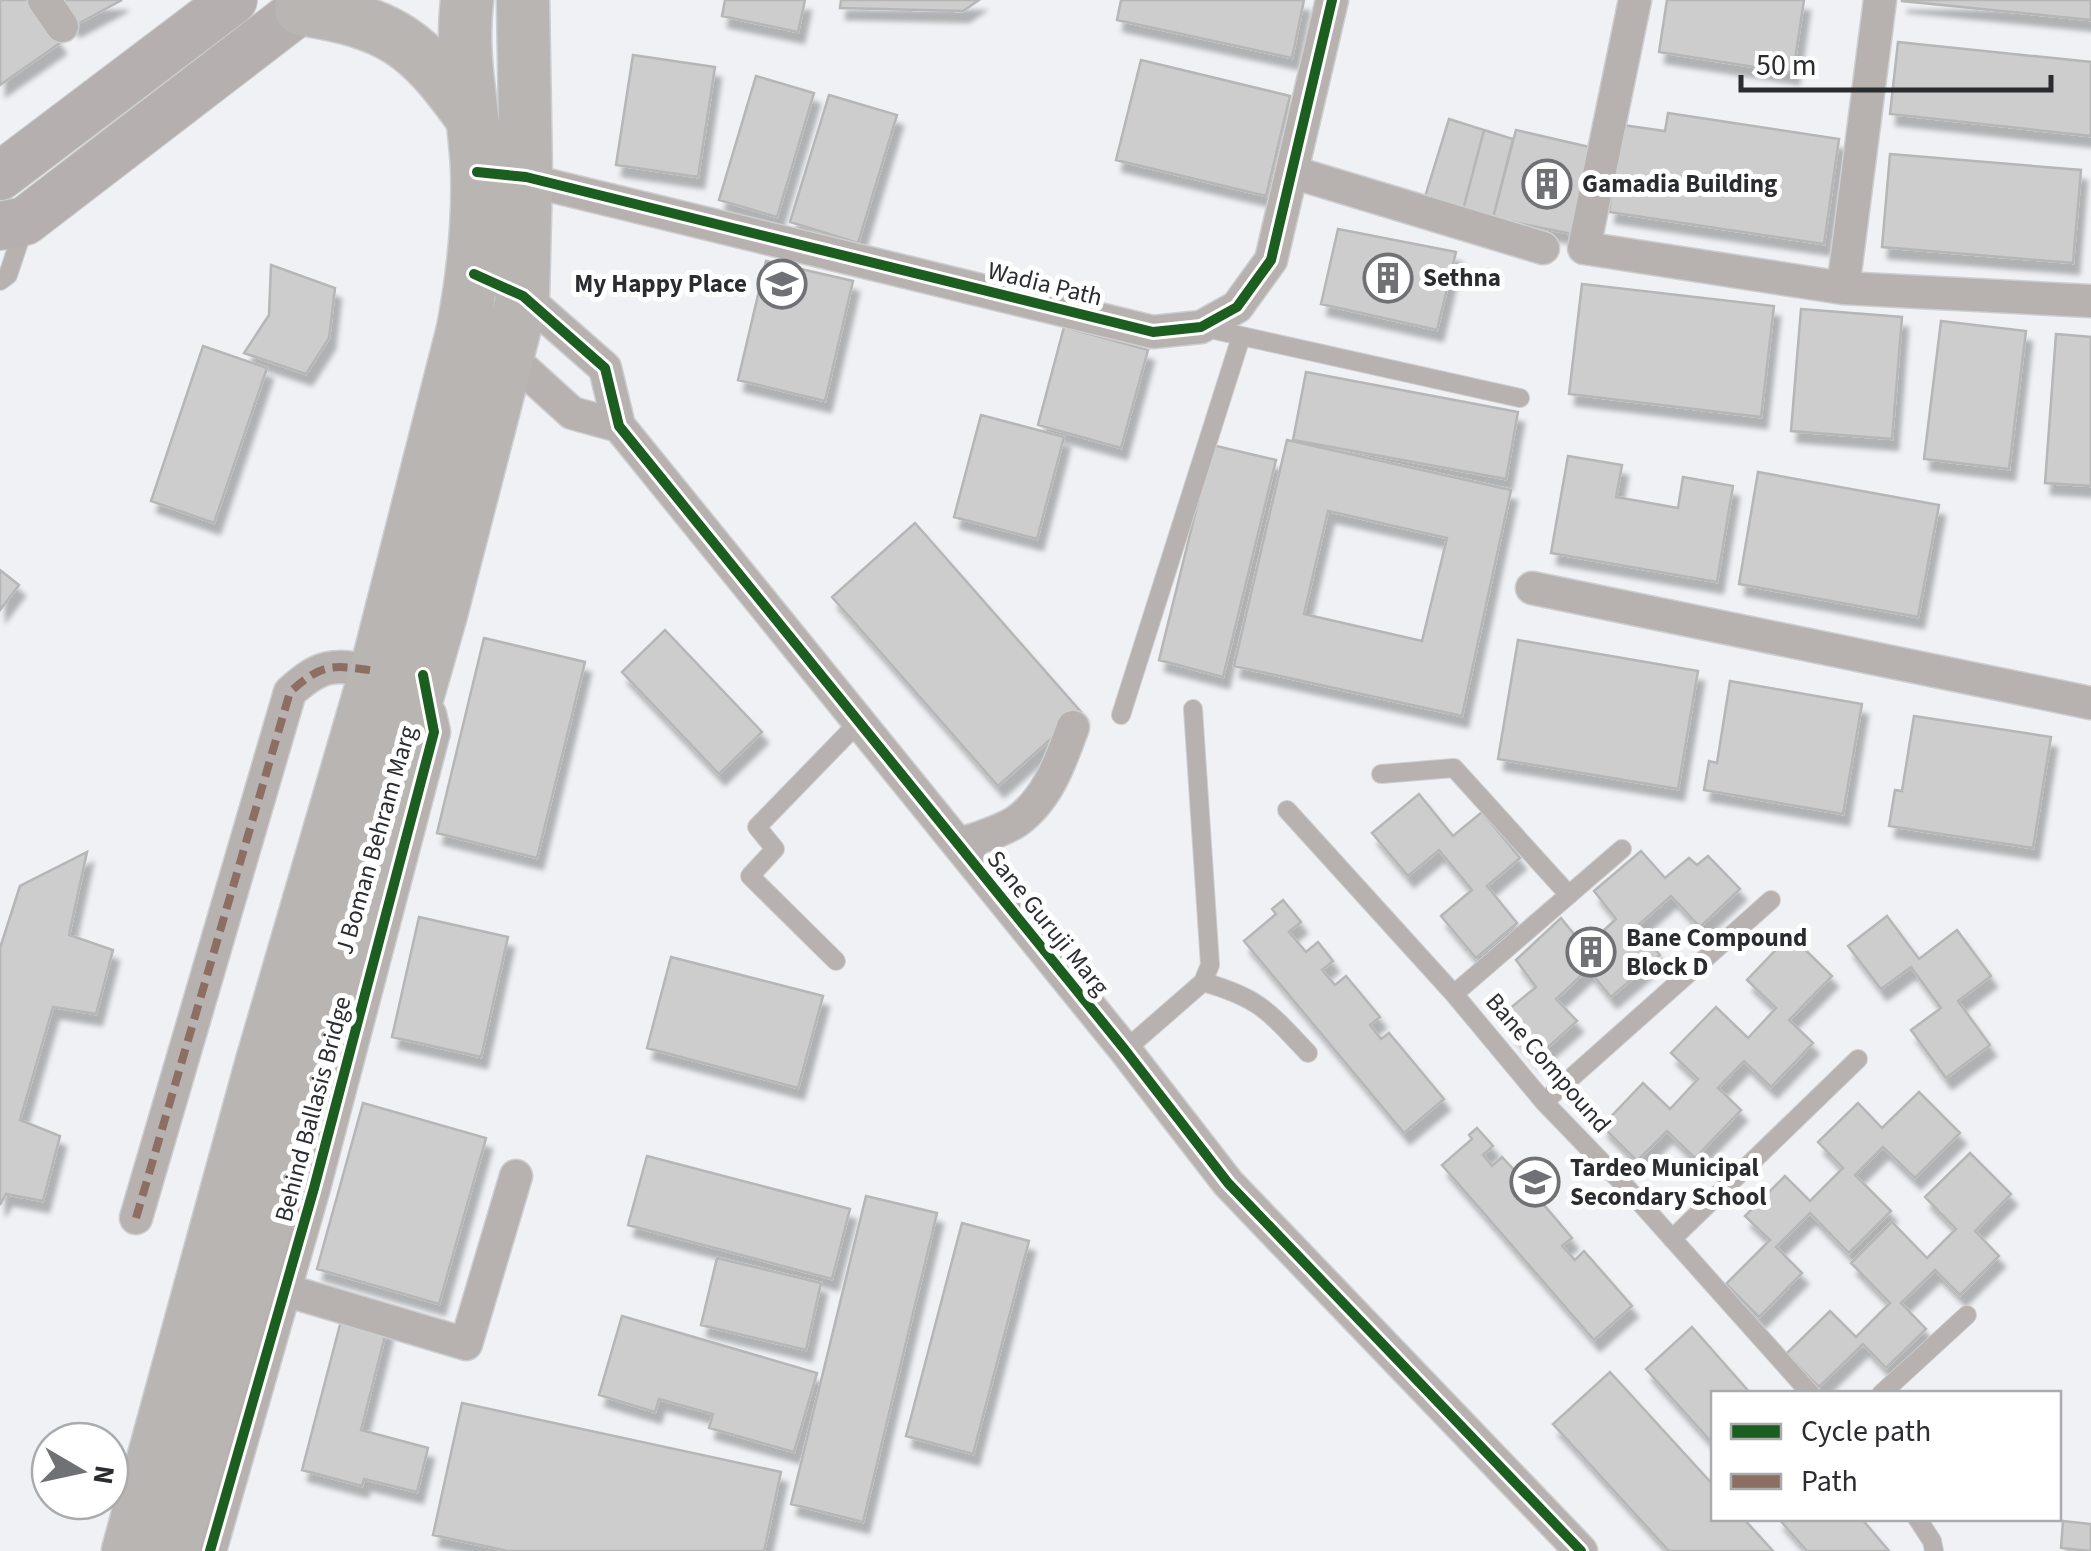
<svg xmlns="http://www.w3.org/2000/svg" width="2091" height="1551" viewBox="0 0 2091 1551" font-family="'Source Sans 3',sans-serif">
<defs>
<filter id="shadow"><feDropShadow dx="6" dy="11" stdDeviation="2.5" flood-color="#0004"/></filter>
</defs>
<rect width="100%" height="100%" fill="#eff1f4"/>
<path fill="#cdcdce" stroke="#b6b6b6" stroke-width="2.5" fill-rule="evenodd" filter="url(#shadow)" d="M0,0H30L60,43L0,85Z
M55,0H122L74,26Z
M725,0H805L798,32L722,16Z
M841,0H979L963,11L840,8Z
M1121,0H1304L1292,58L1117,20Z
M1667,0H1804L1793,73L1659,52Z
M2091,0V20L1902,1V0Z
M1898,42L2091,62V136L1890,114Z
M633,55L715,67L698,177L616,165Z
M1141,60L1290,96L1266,196L1116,160Z
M756,76L814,93L777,217L719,200Z
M829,95L897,115L858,243L790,222Z
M1668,113L1839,139L1824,244L1609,212L1622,125L1665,131Z
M1449,119L1484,130L1463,210L1425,197Z
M1484,130L1513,139L1493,218L1463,210Z
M1516,130L1602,150L1577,235L1493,218Z
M1890,154L2081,170L2073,263L1882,247Z
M1338,229L1456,252L1437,330L1321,304Z
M766,261L853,281L825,401L738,380Z
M271,265L335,288L329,338L306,374L244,353L269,315Z
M1582,284L1774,306L1761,417L1569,394Z
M1801,309L1902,317L1892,439L1791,431Z
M1941,321L2026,331L2009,469L1924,459Z
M1064,327L1148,350L1121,448L1038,425Z
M2056,334L2091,337V486L2045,483Z
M203,346L267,368L214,523L151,501Z
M1306,372L1518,412L1506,479L1293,440Z
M981,415L1064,437L1037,539L954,517Z
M1287,440L1511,490L1462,716L1234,666ZM1328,511L1447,538L1422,641L1304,614Z
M1212,445L1276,460L1223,677L1159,660Z
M1568,456L1622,465L1616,497L1678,508L1683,477L1733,486L1717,582L1551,553Z
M1758,472L1939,505L1918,617L1739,584Z
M915,523L1081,712L998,786L832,597Z
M0,570L19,585L0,610Z
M665,630L762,732L719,774L622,672Z
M484,638L585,662L537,858L437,833Z
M1518,640L1698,671L1678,789L1498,759Z
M1730,681L1862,704L1843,814L1704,790L1709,761L1717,763Z
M1914,716L2051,737L2033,848L1889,826L1895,790L1902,791Z
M1419,794L1453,836L1482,812L1520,858L1487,886L1517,923L1476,958L1441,916L1472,890L1439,850L1408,876L1372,833Z
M1641,851L1665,878L1689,858L1697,865L1708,856L1740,889L1700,927L1671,896L1636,927L1660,955L1611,997L1588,969L1556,999L1577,1021L1535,1059L1507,1026L1515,1019L1508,1010L1536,987L1516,960L1561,918L1585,948L1616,919L1594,891Z
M87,852L69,935L113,950L96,1014L53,1007L20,1120L60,1136L43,1201L6,1194L0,1205V948L20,886Z
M1283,900L1301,922L1289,932L1306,952L1318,942L1333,961L1322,970L1335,985L1346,976L1380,1017L1370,1025L1381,1039L1389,1033L1444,1099L1404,1133L1244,941L1276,914L1272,909Z
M1887,916L1919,959L1957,930L1991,976L1958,1001L1990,1045L1946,1078L1911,1030L1941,1008L1911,967L1881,989L1848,946Z
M419,917L508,937L481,1057L392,1037Z
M1790,935L1832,976L1789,1020L1813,1043L1771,1087L1744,1061L1718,1088L1741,1110L1695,1158L1667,1131L1637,1161L1602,1126L1643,1083L1670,1109L1698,1079L1671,1053L1716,1007L1748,1038L1776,1008L1747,980Z
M671,957L823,996L798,1088L647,1048Z
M1919,1092L1960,1133L1915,1178L1883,1147L1855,1175L1891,1211L1849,1253L1810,1213L1776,1247L1802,1273L1759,1317L1726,1284L1770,1240L1745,1216L1785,1176L1810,1201L1843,1168L1818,1142L1858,1103L1882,1128Z
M363,1103L486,1138L439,1304L317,1269Z
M1477,1128L1493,1146L1483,1155L1492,1166L1502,1157L1527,1184L1518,1192L1529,1205L1538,1198L1572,1238L1562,1246L1575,1260L1584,1251L1632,1306L1594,1340L1442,1165L1472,1139L1469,1135Z
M1970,1153L2011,1194L1975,1231L1999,1256L1960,1295L1935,1270L1901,1303L1926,1329L1886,1368L1863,1344L1819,1387L1786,1354L1830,1311L1856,1337L1890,1303L1851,1263L1892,1222L1927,1258L1956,1229L1925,1197Z
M647,1156L850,1209L832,1279L628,1225Z
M866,1196L937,1213L863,1522L791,1504Z
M962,1223L1029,1241L973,1454L906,1436Z
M717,1258L821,1283L806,1350L701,1325Z
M622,1316L817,1373L794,1452L709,1428L713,1414L659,1399L655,1412L599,1395Z
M342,1317L387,1328L361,1430L428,1448L417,1492L364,1479L362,1486L302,1470Z
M1692,1327L1751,1394H1714V1445L1646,1369Z
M1610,1372L1714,1486V1518H1743L1773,1551H1669L1553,1424Z
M462,1403L781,1472L764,1551H508L433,1535Z
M1778,1518H1861L1889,1551H1807Z
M2063,1521L2091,1524V1551L2061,1548Z"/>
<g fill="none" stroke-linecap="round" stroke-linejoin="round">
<g stroke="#cdced0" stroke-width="20">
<path id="service" d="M0,281L8,275L24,227
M1201,327L1520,398
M1121,715L1241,337
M1381,774L1454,768L1569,895
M1287,810L1454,994L1544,1102L1627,1188L1811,1394
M836,961L750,876L775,849L757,827L858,723
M1203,982C1260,998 1269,1012 1308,1053
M1454,994L1622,849
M1125,1050L1203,982L1210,965L1193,709
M1544,1102L1771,900
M1672,1239L1858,1059
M1881,1394L1967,1315
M1917,1518L1932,1541L1934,1551"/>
</g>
<g stroke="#cdced0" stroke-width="35">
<path id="minor" d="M44,0L62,26
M1635,0L1584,248L1843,288L2091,301
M1292,172L1543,248
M511,176L1153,332L1201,327L1237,307L1271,260L1332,0
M1843,288L1880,0
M510,290L523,296L605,368L619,426L1125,1050L1228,1183L1581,1551
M495,347L507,354L572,413L619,426
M1532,588L2091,703
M959,845C977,838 1001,832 1017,821C1048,799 1061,760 1073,727
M136,1218L290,692C323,662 333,665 376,671
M285,1290L466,1344L516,1176
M210,1551L314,1188L434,732L430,714"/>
</g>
<g stroke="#cdced0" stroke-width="50">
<path id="secondary" d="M0,176L233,0
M0,226L25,221L313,0"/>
</g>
<g stroke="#cdced0" stroke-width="55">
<path id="primary" d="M301,9C392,23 418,43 471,117
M128,1551L261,1065L376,671L463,329C473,276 479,222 477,168C474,109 460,60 467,0
M172,1551L441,614L523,296L526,177L523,0"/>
</g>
<use href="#service" stroke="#b7b1af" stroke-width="18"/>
<use href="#minor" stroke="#b7b1af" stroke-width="32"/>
<use href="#secondary" stroke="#b5b0af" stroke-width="48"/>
<use href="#primary" stroke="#b8b5b3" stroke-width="52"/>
<path stroke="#8d6e63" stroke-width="8" stroke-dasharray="15 8" stroke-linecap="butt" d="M136,1218L290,692C323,662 333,665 376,671"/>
<g stroke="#fff" stroke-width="16">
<path id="cycleway" d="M477,172L526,177L1153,332L1201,327L1237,307L1271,260L1332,0
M474,274L523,296L605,368L619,426L1125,1050L1228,1183L1581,1551
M210,1551L314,1188L434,732L423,675"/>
</g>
<use href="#cycleway" stroke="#1b5e20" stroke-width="10"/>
</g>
<defs>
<g id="building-ring" transform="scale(2.5)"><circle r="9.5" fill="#fff" stroke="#707174" stroke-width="1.5"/><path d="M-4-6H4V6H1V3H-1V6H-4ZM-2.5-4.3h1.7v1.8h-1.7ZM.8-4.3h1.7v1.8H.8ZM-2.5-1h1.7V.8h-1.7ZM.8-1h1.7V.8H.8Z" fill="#707174"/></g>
<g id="school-ring" transform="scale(2.5)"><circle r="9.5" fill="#fff" stroke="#707174" stroke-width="1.5"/><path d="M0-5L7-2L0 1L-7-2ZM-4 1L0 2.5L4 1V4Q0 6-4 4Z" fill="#707174"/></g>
</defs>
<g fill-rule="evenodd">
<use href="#building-ring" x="1547" y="184"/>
<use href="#building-ring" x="1388" y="278"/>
<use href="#school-ring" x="782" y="284"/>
<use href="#building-ring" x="1591" y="952"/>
<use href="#school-ring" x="1535" y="1182"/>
</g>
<g text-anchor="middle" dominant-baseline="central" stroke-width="10" stroke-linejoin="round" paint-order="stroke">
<g font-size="25" font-weight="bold" fill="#2b2c2f" stroke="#fff" text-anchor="start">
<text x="1582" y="184">Gamadia Building</text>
<text x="1423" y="278">Sethna</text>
<text x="747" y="284" text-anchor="end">My Happy Place</text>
<text x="1626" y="938">Bane Compound<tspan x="1626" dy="29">Block D</tspan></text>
<text x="1570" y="1168">Tardeo Municipal<tspan x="1570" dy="29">Secondary School</tspan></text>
</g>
<g font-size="25" fill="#2b2c2f" stroke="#fff">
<text transform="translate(1045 284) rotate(14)">Wadia Path</text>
<text transform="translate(376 840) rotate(-74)">J Boman Behram Marg</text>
<text transform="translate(1048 923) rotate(51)">Sane Guruji Marg</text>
<text transform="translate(1548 1063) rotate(49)">Bane Compound</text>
<text transform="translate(313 1109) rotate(-75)">Behind Ballasis Bridge</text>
</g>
</g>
<rect x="1711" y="1391" width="350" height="130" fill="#ffffff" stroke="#aaabac" stroke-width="2.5"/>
<rect x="1731" y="1424" width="50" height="15" fill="#1b5e20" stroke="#aaabac" stroke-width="2.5"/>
<text x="1801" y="1441" font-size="30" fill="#2b2c2f">Cycle path</text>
<rect x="1731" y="1474" width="50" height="15" fill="#8d6e63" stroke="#aaabac" stroke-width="2.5"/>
<text x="1801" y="1491" font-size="30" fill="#2b2c2f">Path</text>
<g transform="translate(80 1471) rotate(99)"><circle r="48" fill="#ffffff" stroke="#aaabac" stroke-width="2.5"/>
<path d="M0-8L18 38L0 25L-18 38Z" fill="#707174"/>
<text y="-15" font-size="28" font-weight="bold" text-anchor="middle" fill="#2b2c2f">N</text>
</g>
<path d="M1741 75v15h310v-15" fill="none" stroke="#2b2c2f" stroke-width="5"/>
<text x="1756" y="75" font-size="30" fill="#2b2c2f" stroke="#ffffff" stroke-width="8" paint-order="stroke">50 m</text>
</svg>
